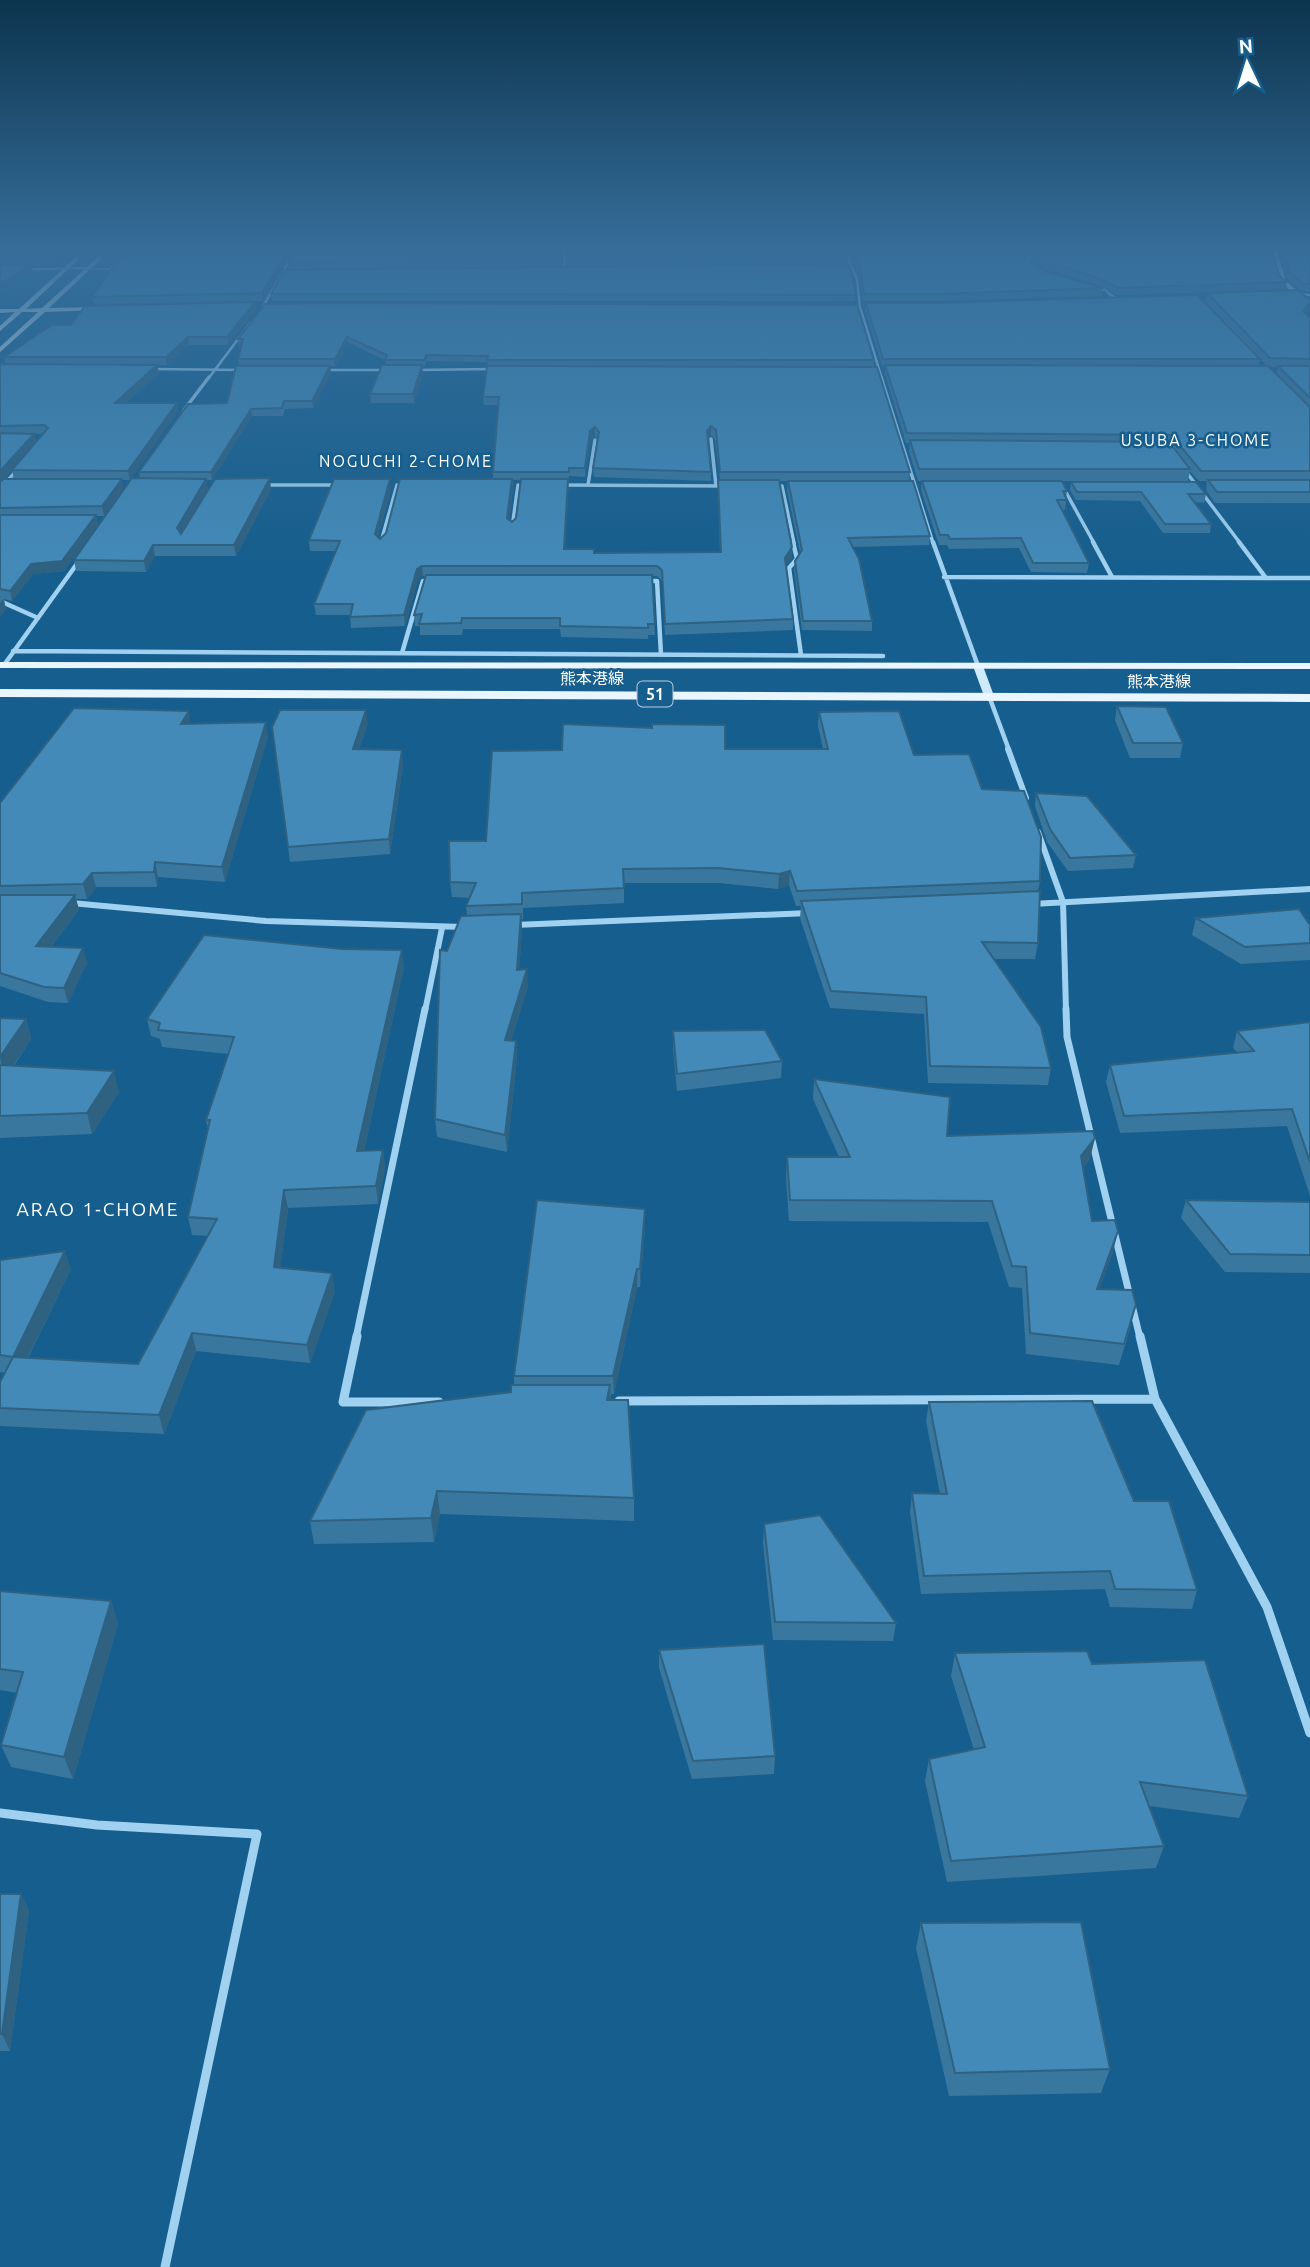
<svg xmlns="http://www.w3.org/2000/svg" width="1310" height="2267" viewBox="0 0 1310 2267" font-family="Ubuntu,'Noto Sans JP',sans-serif">
<rect width="100%" height="100%" fill="#165e8d"/>
<g fill="none" stroke-linecap="round" stroke-linejoin="round">
<path fill="#93cff2" fill-rule="evenodd" d="M128,247H133L113,270L75,269L110,268Z
M0,269H56L58,270L0,271Z"/>
<path stroke="#a1d1f0" stroke-width="2" d="M564,247L565,270
M28,269L88,268"/>
<path stroke="#a1d1f0" stroke-width="9" d="M0,1813L97,1825L257,1834L165,2267"/>
<path stroke="#a1d1f0" stroke-width="2.5" d="M843,247L857,279L860,307L882,379
M1028,266L1025,262L1038,247
M1095,288L1105,290L1118,301
M1297,294L1310,295
M261,310L297,247
M151,369L244,370
M323,370H388
M414,370L493,369
M208,379L251,322"/>
<path stroke="#a1d1f0" stroke-width="3.5" d="M881,377L933,543
M184,410L209,377
M711,439L716,486
M1184,469L1240,543
M264,485H340
M562,485L725,486
M588,485L595,440
M782,486L794,543
M1063,487L1094,543
M0,489L18,469
M512,528L518,485
M381,542L397,485"/>
<path stroke="#a1d1f0" stroke-width="4.5" d="M793,542L797,559L789,568L801,655
M933,542L978,666
M1093,542L1112,577
M1239,542L1266,578
M944,577L1310,578
M646,581H657L661,655
M0,601L38,618
M13,651L883,656
M402,653L423,581H431
M4,665L79,561
M989,696L1009,750"/>
<path stroke="#a1d1f0" stroke-width="6" d="M1008,749L1026,798
M1038,832L1063,902L1066,1011
M71,903L266,921L464,927
M1032,904L1310,889
M514,925L810,913
M425,1011L442,928"/>
<path stroke="#a1d1f0" stroke-width="7" d="M1066,1009L1067,1037L1140,1338
M356,1338L425,1009"/>
<path stroke="#a1d1f0" stroke-width="9" d="M357,1336L343,1402H439
M1140,1336L1155,1399L1267,1607L1310,1733
M619,1401L1155,1399"/>
<path fill="#cee9fb" fill-rule="evenodd" d="M87,247H92L26,309L42,308L109,247H114L49,308L99,307L101,310L45,312L0,352V347L38,312H22L0,331V326L15,312L0,313V309H19Z
M1270,247H1276L1286,281L1310,302V307L1280,282Z
M978,663L983,666L994,696L992,698L984,696L973,666Z"/>
<path fill="#e9f5ff" fill-rule="evenodd" d="M0,662L1310,663V669L0,668Z
M0,689L1310,694V702L0,697Z"/>
</g>
<path fill="#3a779e" fill-rule="evenodd" d="M86,247L88,263H79L78,256Z
M294,247L263,301L94,304L92,297L117,263H101L100,256Z
M561,247V267L289,269L288,262Z
M565,247H842L846,257V264L568,266Z
M845,247H1034L1024,258L1047,272L1103,288L1102,296L938,301H863L861,277Z
M1277,247H1310V292L1301,290L1288,280Z
M1032,254L1279,275L1287,282L1285,290L1117,295L1097,285L1038,266L1031,261Z
M1207,293L1310,309L1306,314L1310,318V503H1215L1206,490L1207,481H1199L1190,471L1188,481H1062L1067,491L1065,510H1062L1089,563L1087,573L1031,572L1019,548L949,549L947,545H939L921,490L922,481H918L909,451L910,443H906L885,374V366H882L865,310L866,303L1260,359L1259,366H1267L1205,302ZM1269,367H1278L1277,374Z
M271,294L856,295L855,301H272Z
M255,302L256,310L228,345H189L167,365H157L159,373L126,403H177L178,411L130,480H122L123,489L104,516H96L98,524L64,571L33,574L12,601L4,599L6,609L0,617V482L14,479L12,470L44,434H34L36,442L3,480H0V364H6L4,357L71,325Z
M265,304L874,360V366H488V362L426,361L425,366H422L423,374L414,403H371L370,394L386,365L385,360L347,342L335,366L239,365L238,359L242,345H239L238,339Z
M330,366L331,373L313,408L285,409L283,416H252L212,480H206L208,490L195,512L271,489L236,556H155L146,572L76,571L74,560L140,478L139,472L227,403Z
M487,366L910,472L909,481H779L792,547V558L786,566L793,619V630L665,635L662,581L657,576H652L655,635H648V639L561,637L560,629H463L462,635H420V626H415L414,615L425,576H423L418,580L405,626L351,628L350,615H316L314,604L336,551H310L309,540L391,489L378,537L380,539L493,479V472L499,405H484L483,397ZM711,435L715,439L720,480H718V490L720,552L594,553L565,549L569,476L585,477L591,439L595,436L598,439L593,468L594,477L711,481V472L708,438ZM513,480H521L516,518L512,522L509,520L513,489Z
M788,481L930,536L929,545L852,547L872,621V631L802,630L794,570L795,561L800,552L787,490Z
M1071,482L1206,494L1204,503L1194,502L1211,524L1210,533H1163L1140,501L1076,500L1070,490Z
M1117,706L1183,743L1180,758H1130L1115,720Z
M819,712L914,755L982,789L1040,881L1038,891V943L1035,959H994L1051,1068L1048,1085L928,1083L924,1014L830,1008L800,918L801,906H796L789,885L778,889L718,883H624V903L523,908V919H521L522,930L519,970L528,986L511,1041H516L517,1058L507,1152L437,1137L435,1119L447,951L467,916L466,906L470,898L452,897L450,882L486,841L725,749H823L818,726Z
M191,724L268,736L225,882L158,877L157,887H96L87,899H76L79,910L51,947L87,963L68,1003L48,1002L0,986V803Z
M368,724L359,749L403,765L390,854L290,862L272,727Z
M1036,793L1136,855L1133,868L1068,871L1047,842L1035,806Z
M1196,918L1310,925V960L1241,964L1192,935Z
M404,967L364,1151L383,1150L385,1168L378,1204L288,1208L280,1268L335,1291L310,1363L196,1351L164,1434L0,1426V1382L5,1373L0,1372V1260L71,1269L28,1358L138,1364L208,1236L192,1235L188,1217L208,1129L206,1120L228,1054L162,1047L160,1039L151,1036L147,1019Z
M0,1018L26,1019L31,1039L14,1066L119,1092L92,1134L0,1138Z
M1310,1022V1196L1287,1126L1120,1133L1106,1082L1110,1065L1237,1052L1233,1048L1237,1031Z
M673,1031L782,1061L781,1078L677,1091L673,1048Z
M814,1079L947,1136L1090,1159L1083,1168L1092,1221L1113,1252L1099,1290L1131,1325L1119,1365L1026,1354L1022,1288L1009,1287L988,1222L789,1221L786,1178L787,1157H839L813,1099Z
M1186,1200L1310,1202V1273L1225,1272L1181,1218Z
M645,1209V1227L640,1287H637L614,1394H611V1400L634,1498V1521L440,1514L434,1542L314,1544L310,1521L511,1392L514,1385V1376Z
M929,1402L1134,1501L1197,1590L1192,1609L1110,1607L1105,1589L921,1594L910,1512L912,1493L940,1494L926,1421Z
M764,1524L896,1623L893,1641L773,1640L763,1543Z
M0,1591L111,1601L118,1624L73,1779L11,1767L1,1745L17,1693L0,1690Z
M659,1650L775,1756L774,1774L692,1779L659,1668Z
M955,1653L1092,1664L1248,1796L1239,1818L1149,1806L1164,1846L1156,1868L947,1882L925,1781L929,1759L974,1750L951,1676Z
M0,1894H21L29,1911L10,2051H0Z
M921,1923L1110,2069L1101,2093L949,2096L916,1948Z"/>
<path fill="#2f6181" d="M75,247H84L66,263L0,266V259Z
M97,247H106L88,263L87,256Z
M289,247H294L263,301L262,293Z
M1028,247H1034L1022,259L1023,252Z
M32,265L33,272L0,292V284Z
M255,302L256,310L228,345L227,337Z
M1310,303V309L1301,319L1303,311Z
M188,337L189,345L167,365L166,357Z
M347,337V342L335,366V359Z
M157,365L159,373L117,412L115,403Z
M422,365L423,374L414,403L413,394Z
M330,366L331,373L313,408L312,401Z
M177,403L178,411L130,480L128,471Z
M251,409L252,416L212,480L211,472Z
M711,426V435L707,439V431Z
M595,427V436L591,439L585,477V468L590,431Z
M34,434L36,442L3,480H0V471Z
M270,478L271,489L236,556L234,545Z
M122,479L123,489L104,516L102,506Z
M206,479L208,490L179,539L177,528Z
M390,479L391,489L376,544L375,534Z
M512,479L513,489L508,528L507,518Z
M568,479V489L565,560L564,549Z
M96,515L98,524L64,571L33,574L12,601L10,591L31,564Z
M153,545L155,556L146,572L144,561Z
M792,547V558L784,568L785,558Z
M422,566L423,576L418,580L405,626L404,615L417,569Z
M3,599L6,609L0,617V603Z
M366,710L368,724L354,763L353,749Z
M189,711L191,725L181,724Z
M266,722L268,736L225,882L222,867Z
M402,750L403,765L390,854L389,839Z
M155,862L158,877L157,887L154,872Z
M790,871L789,885L778,889L779,874Z
M92,873L96,887L87,899L83,884Z
M75,895L79,910L40,961L36,946Z
M521,914L522,930L518,987L517,970Z
M83,948L87,963L68,1003L64,988Z
M402,950L404,967L360,1169L357,1151Z
M527,969L528,986L506,1057L505,1040Z
M26,1019L31,1039L5,1078L0,1057Z
M516,1041L517,1058L507,1152L505,1135Z
M114,1071L119,1092L92,1134L87,1113Z
M1095,1138L1090,1159L1077,1177L1081,1156Z
M383,1150L385,1168L378,1204L376,1186Z
M284,1190L288,1208L278,1285L274,1267Z
M645,1209V1227L640,1287V1269Z
M1118,1231L1113,1252L1092,1311L1097,1289Z
M65,1251L71,1269L19,1375L13,1357Z
M637,1269V1287L614,1394L613,1376Z
M332,1273L335,1291L310,1363L307,1345Z
M192,1333L196,1351L164,1434L159,1415Z
M610,1385L611,1408L607,1400Z
M437,1491L440,1514L434,1542L431,1518Z
M111,1601L118,1624L73,1779L64,1757Z
M21,1894L29,1911L10,2051L2,2034Z"/>
<path fill="#438ab8" stroke="#2f6181" stroke-width="2" d="M0,247H75L64,256L0,259Z
M86,247H97L87,256H78Z
M108,247H289L262,293L92,297L122,255L100,256Z
M297,247H561V259L288,262Z
M566,247H842L846,257L568,259Z
M849,247H1028L1023,252L1024,258L1047,272L1103,288L939,294H864L861,270Z
M1038,247H1271L1279,275L1287,282L1118,288L1098,278L1039,259L1032,254Z
M1281,247H1310V284L1302,283L1290,272Z
M849,264L856,295L271,294L284,270Z
M0,265H32L0,284Z
M1297,290L1310,300V303L1303,311L1310,318V359L1270,358L1207,293Z
M1197,295L1260,359H883L866,303H939Z
M255,302L227,337H188L166,357H4L52,325H71L85,306Z
M335,303L857,305L874,360H487L488,356L426,355L425,360H385L387,355L347,337L335,359H238L243,339H238L265,304Z
M0,364L157,365L115,403H177L128,471L12,470L48,428L44,425L0,426Z
M382,365H422L413,394H370Z
M885,365L1268,366L1310,407V471H1201L1171,435L907,433Z
M236,366H330L312,401H284L282,408L251,409L211,472H139L188,404L227,403Z
M487,366L877,367L910,472H720L716,430L711,426L707,431L711,472L593,468L599,432L595,427L590,431L585,468H569V472H493L499,397H483Z
M1278,366H1310V398Z
M0,433L34,434L0,471Z
M910,440L1169,442L1190,469H919Z
M132,478L206,479L177,528L181,534L215,479L270,478L234,545H153L144,561L74,560Z
M4,479H122L102,506L0,508V482Z
M334,479H390L375,534L380,539L386,533L400,479H512L507,518L512,522L516,518L521,479H568L564,549H594V553L721,552L718,480H779L792,547L785,558L793,619L665,624L662,570L657,566H422L417,569L404,615L350,617L353,604H314L340,541L309,540Z
M1208,480H1310V492H1217Z
M788,481H913L930,536L848,538L859,559L872,621H803L795,561L802,550Z
M922,481H1062L1067,491H1063L1067,500H1057L1089,563H1033L1021,538L950,539L948,535H940Z
M1071,482H1196L1206,494H1188L1211,524H1165L1141,492H1077Z
M0,515H96L62,561L31,564L10,591L0,589Z
M426,575H652L655,624H648V628L560,626V618H462L461,623L419,624L422,614L414,615Z
M1117,706L1166,707L1183,743H1133Z
M74,708L189,711L181,724L266,722L222,867L155,862L154,872L92,873L83,884L0,886V803Z
M280,710H366L353,749L402,750L389,839L288,847L272,727Z
M899,711L914,755L969,754L982,789L1024,791L1041,837L1040,881L797,891L790,871L779,874L718,868L623,869L624,888L522,893V904L466,906L476,883L450,882L449,841H486L492,751L562,750L563,724L652,728V724L725,725V749H828L819,712Z
M1036,793L1087,796L1136,855L1070,858L1050,829Z
M1040,891L1038,943L982,942L1041,1027L1051,1068L930,1066L926,997L831,991L801,901Z
M0,895H75L36,946L83,948L64,988L44,987L0,973Z
M1299,909L1310,925V943L1245,947L1196,918Z
M521,914L517,970L527,969L505,1040L516,1041L505,1135L435,1119L440,950L447,951L461,916Z
M204,935L342,949L402,950L357,1151L383,1150L376,1186L284,1190L274,1267L332,1273L307,1345L192,1333L159,1415L0,1408V1382L13,1357L138,1364L217,1219L188,1217L210,1120H206L234,1037L158,1030L160,1023L147,1019Z
M0,1018L26,1019L0,1057Z
M1310,1022V1162L1292,1109L1124,1116L1110,1065L1254,1051L1237,1031Z
M765,1030L782,1061L677,1074L673,1031Z
M0,1065L114,1071L87,1113L0,1116Z
M814,1079L950,1097L947,1136L1093,1131L1095,1138L1081,1156L1092,1221L1115,1220L1118,1231L1097,1289L1132,1290L1136,1304L1124,1344L1030,1333L1026,1267L1012,1266L992,1201L790,1200L787,1157H850Z
M537,1200L645,1209L640,1269H637L613,1376H514Z
M1186,1200L1310,1202V1255L1230,1254Z
M65,1251L13,1357L0,1355V1260Z
M511,1385H610L607,1400H628L634,1498L437,1491L431,1518L310,1521L366,1410L511,1392Z
M1092,1401L1134,1501H1169L1197,1590L1115,1589L1110,1571L924,1576L912,1493L947,1494L929,1402Z
M820,1515L896,1623L775,1622L764,1524Z
M0,1591L111,1601L64,1757L1,1745L23,1672L0,1669Z
M764,1644L775,1756L693,1761L659,1650Z
M1087,1651L1092,1664L1205,1660L1248,1796L1140,1782L1164,1846L951,1861L929,1759L985,1747L955,1653Z
M0,1894H21L2,2034H0Z
M1081,1922L1110,2069L955,2073L921,1923Z"/>
<linearGradient id="sky" x2="0" y2="1"><stop stop-color="#0c344e"/><stop offset="0.44" stop-color="#366e9a"/><stop offset="1" stop-color="#366e9a" stop-opacity="0"/></linearGradient>
<rect width="1310" height="564" fill="url(#sky)"/>
<g text-anchor="middle" dominant-baseline="central" stroke-width="5" stroke-linejoin="round" paint-order="stroke">
<g font-size="16" letter-spacing="2" fill="#fff" stroke="#165e8d">
<text x="1196" y="440">USUBA 3-CHOME</text>
<text x="406" y="461">NOGUCHI 2-CHOME</text>
</g>
<g font-size="16" fill="#fff" stroke="#165e8d">
<text x="592" y="678">熊本港線</text>
<text x="1159" y="681">熊本港線</text>
</g>
<rect fill="#165e8d" stroke="#b9cfdd" stroke-width="2" x="637.5" y="681.5" width="35" height="25" rx="5"/>
<g font-size="16" font-weight="bold" fill="#fff">
<text x="655" y="694">51</text>
</g>
<g font-size="19" letter-spacing="2" fill="#fff" stroke="#165e8d">
<text x="98" y="1209">ARAO 1-CHOME</text>
</g>
</g>
<g transform="translate(1247 63) rotate(356)" stroke="#165e8d" stroke-width="5" paint-order="stroke">
<path d="M0-5L12 26L0 18L-12 26Z" fill="#ffffff"/>
<text y="-10" font-size="19" font-weight="bold" text-anchor="middle" fill="#ffffff">N</text>
</g>
</svg>
